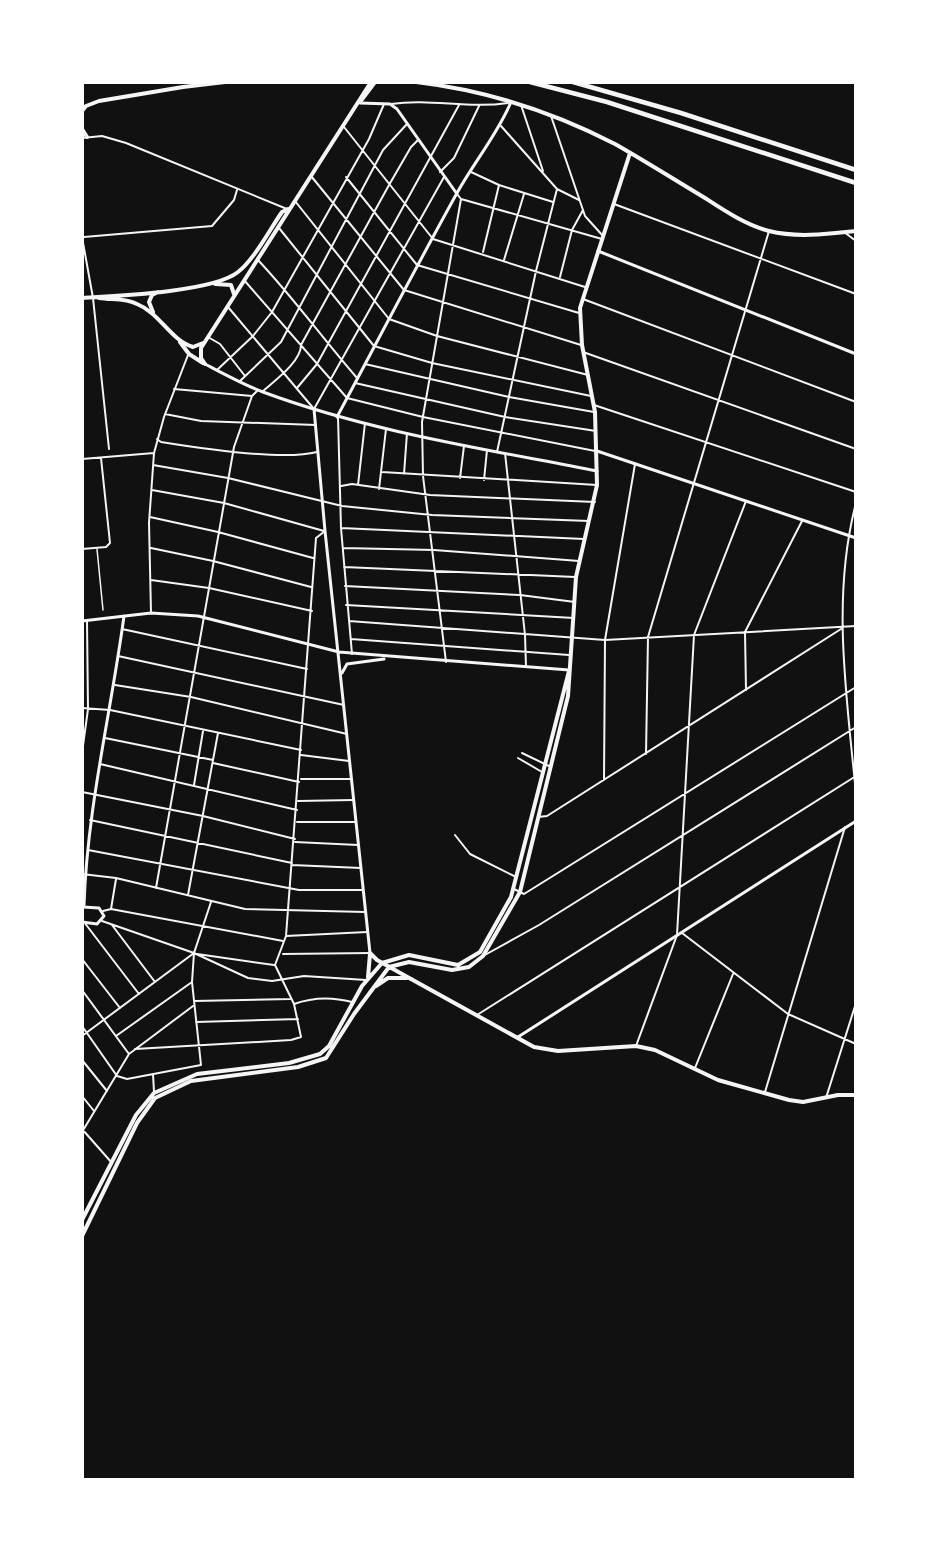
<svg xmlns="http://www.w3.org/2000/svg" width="938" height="1562" viewBox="0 0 938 1562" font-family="'Work Sans',sans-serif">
<rect width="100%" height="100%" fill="#111"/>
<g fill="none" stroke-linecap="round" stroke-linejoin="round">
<path stroke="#f5f5f5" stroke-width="1.5" d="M97,549L103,610"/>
<path stroke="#f5f5f5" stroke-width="2" d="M391,104C430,98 468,109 508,103
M521,105L543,171
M551,116L585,216L603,236
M501,126L557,189L579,200
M344,127L433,239L585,287
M82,138L102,136L126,143L287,209
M440,172L454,158L479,106
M471,172L499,185L553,202
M311,176L404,290L581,345
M346,177L417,265L579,313
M457,194L461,199L602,239
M295,201L389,319L437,336L588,375
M614,204L856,294
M279,228L374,346L432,363L591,396
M844,232L856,241
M82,237L93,298L109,449
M84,237L212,226L234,200L237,190
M483,252L499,185
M257,259C293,297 323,339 357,378
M504,260L524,194
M560,277L572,230L583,210
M244,280L347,398L423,417L595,451
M583,299L856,402
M228,307L314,409L444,177
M208,337L220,344L245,376
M583,352L856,449
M365,364L509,397L594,412
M217,370L253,336L272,312L369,139L384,104
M240,381L281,342L383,150L407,124
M355,383L505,417L596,431
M297,388L317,364L459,105
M174,389L252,396
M262,392C274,381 301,362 301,345L389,185L411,147L418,140
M594,405L856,492
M165,414L201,421L316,425
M338,417L341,528L352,654
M157,439L161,442C198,448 283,461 317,452
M497,452L536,271L557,189
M505,453L525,635L526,667
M82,459L154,453
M153,465L228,478L342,506L432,515L589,521
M382,472L597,485
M404,474L407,433
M460,478L464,446
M484,480L487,450
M358,485L365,423
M341,486L352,484L430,495L595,502
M379,489L386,429
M152,490L224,503L324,531
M856,503C831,598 847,698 856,794
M150,517L218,532L313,558
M341,528L584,539
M151,548L213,561L311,587
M343,548L434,550L579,561
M82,549L106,547L110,543L101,458
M344,567L575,577
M151,580L209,588L312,611
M345,586L520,595L575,602
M346,605L574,618
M151,613L149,523L154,453L164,417L188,355
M349,621L605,640L856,626
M122,629L307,669
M351,639L569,655
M118,656L344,705
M446,662L423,476L422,422L461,199
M115,685L191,697L347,734
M746,690L745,632L802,521
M82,708L110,710L301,750
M105,738L213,760
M82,753L88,709L87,621
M522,753L551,767
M646,754L648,637L769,231
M301,755L349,761
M518,758L542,772
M213,763L299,782
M100,764L297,810
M301,779H352
M604,780L605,640L635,464
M194,785L203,731
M82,792L203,816L295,839
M298,801L354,800
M538,817L547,816L841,629
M90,820L292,863
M297,822H356
M455,835L470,854L516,877
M295,842L358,845
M88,850L299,890H363
M292,865L361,868
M82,874L116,878L245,909L365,912
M156,888L234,447L252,396L258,390
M514,889L524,894L856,687
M188,895L218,733
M111,909L116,879
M103,911L111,909L283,941
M102,921L194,953L248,978L272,981L304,976L366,980
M84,922L139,994
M112,925L155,982
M682,933L788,1014L856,1044
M286,936L367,932
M197,954L274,965
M283,954L370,953
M483,956L539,925L856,727
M82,959L120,1008
M82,990L129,1054
M194,1001L290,999
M294,1004C313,997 333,997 352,1002
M477,1015L856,776
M196,1022L298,1019
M82,1026L117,1076L127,1079L201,1065L192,982L194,953L211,902
M82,1036L194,953
M116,1036L192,982
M636,1046L677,935L694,635L746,501
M135,1049L291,1040L301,1037L294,1004L275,965L286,936L316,538L325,531
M82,1060L107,1091
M695,1068L733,974
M153,1074L154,1092
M765,1092L845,827
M82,1096L94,1111
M826,1098L856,1003
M82,1129L112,1163
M82,1132L129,1054L193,1006"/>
<path stroke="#f5f5f5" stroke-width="3" d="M360,103L390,104L397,109L457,194
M598,251L856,354
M205,364C224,374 244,385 263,392C371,432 485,449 597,471
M314,409L325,531L370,953
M337,417C377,342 416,267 457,193C474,162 497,135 511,102
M597,451L856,538
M82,621L151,613L198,616L339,652L569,670
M342,673L347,664L384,659
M84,906C87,808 111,713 124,616
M82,922L97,924L104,916L99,908L83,907
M518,1037L856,821"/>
<path stroke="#f5f5f5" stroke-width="4" d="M416,82C484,90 553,112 615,144C645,161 675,180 705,198C725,211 746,225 769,231C797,238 828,234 856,231
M360,102L375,82
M82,111L86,106L99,101L183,87L225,82
M82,129L87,137
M215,284L231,285L234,294
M82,298C117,296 213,292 238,272C254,260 270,229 282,212L288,209
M99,298C112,300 125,298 137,304C160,313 170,340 193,347L203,343
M153,312L149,302L152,295L158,292
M180,342L189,354L203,363
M205,364L201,358V348L371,82
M382,963L409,955L458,965L480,952L511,897L569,671
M389,967L409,962L452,970L469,967L483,956L520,892L568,696L576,577L597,485L595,412L582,345L580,308L630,153
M411,979L534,1047L558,1051L636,1046L655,1050L718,1080L789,1100L803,1102L838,1095H856"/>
<path stroke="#f5f5f5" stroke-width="4" d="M370,953L377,960L411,979
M368,977L370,954
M376,986L388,978H407
M82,1220L136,1115L154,1093L197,1074L289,1063L320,1054L329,1046L362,986L382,963
M82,1236L137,1123L155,1098L191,1081L298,1067L326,1058L354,1014L389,967"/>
<path stroke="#f5f5f5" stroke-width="4.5" d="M530,82L607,102L856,183
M573,82L681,113L856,170"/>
</g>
<rect width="938" height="1562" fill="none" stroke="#ffffff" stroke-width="168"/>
</svg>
